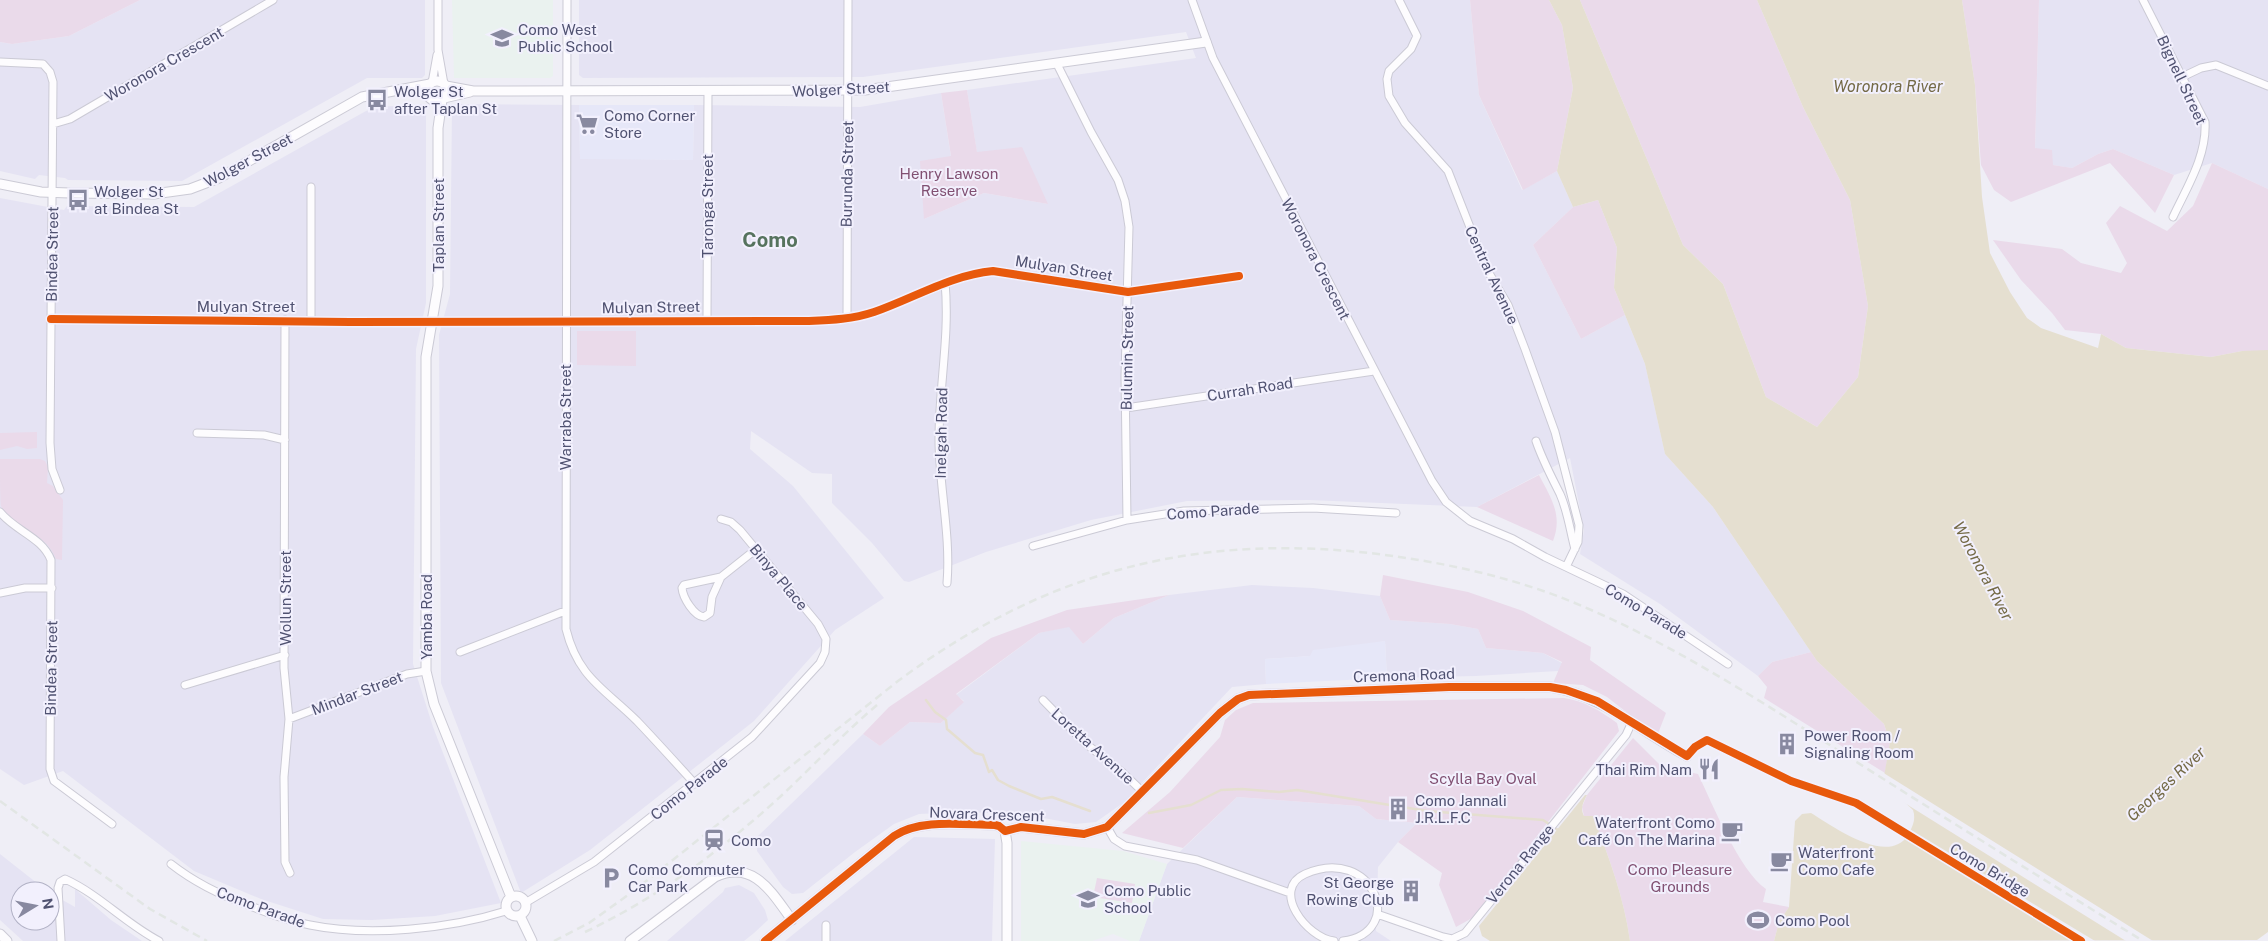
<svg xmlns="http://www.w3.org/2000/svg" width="2268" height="941" viewBox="0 0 2268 941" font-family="'Public Sans',sans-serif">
<rect width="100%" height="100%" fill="#efeef6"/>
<path fill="#e5e3f3" d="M140,0H425V75L422,78H367L182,181L68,180L65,178L39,175L35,179L0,171V42L12,44L69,36Z
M579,0H1470L1479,95L1522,190L1557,171L1573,207L1533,245L1581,339L1625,315L1645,364L1665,454L1713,507L1811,652L1772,662L1758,676L1660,604L1580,554L1584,530L1570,458L1477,507L1309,500L1187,501L1091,520L986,552L909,582L904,581L872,543L832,503V474L812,473L751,431L750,449L793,486L884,598L835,630L754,721L590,850L521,893L441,683L439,335L450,294L452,107L455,104L579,105L580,158L693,160L694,105L860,107L941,93L951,157L924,219L984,193L1048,204L977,153L967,90L1196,58L1186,32L863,77L583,78L579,75Z
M2039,0H2268V189L2212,163L2174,175L2113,149L2098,154L2072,168L2053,165L2035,149Z
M426,104V303L416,349L413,664L433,727L501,903L435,916L372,920L323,919L261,899L194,871L63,771L24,785L0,769V198L64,210L67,206L194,207L366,111L378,107Z
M1252,585L1313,588L1380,596L1390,620L1450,624L1478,629L1486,648L1543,653L1575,670L1476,676L1387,678L1385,641L1310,656L1265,659L1266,684L1232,687L1123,803L1096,822L1075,824L1028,815L965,812L919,814L894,824L855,852L803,893L792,894L783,887L757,851V837L863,734L880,746L910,722L941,723L964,701L956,695L1039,633L1069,626L1083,644L1114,618L1169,595Z
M1237,797L1359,806L1376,819L1417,823L1398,842L1378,867L1376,931L1391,941H1139L1167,864Z
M914,837L995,839L992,941H785Z
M0,854L47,891H20V921H50V893L75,907V889L111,920L142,941H23L0,920Z
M739,885L754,893L765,910L768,920L754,933L744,941H667L723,892L725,888Z"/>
<path fill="#e6e7f8" d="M579,105H694L693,160L580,159Z
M1385,641L1387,678L1266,684L1265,659L1310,656L1313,650Z"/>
<path fill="#eaf2ef" d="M452,0H553V76L550,78H454Z
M1021,841L1123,851L1167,864L1139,941H1130L1113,934L1092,941H1021Z"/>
<path fill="#eadaea" d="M0,0H140L69,36L12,44L0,42Z
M1470,0H1549L1562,25L1573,88L1557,171L1523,190L1479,95Z
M1580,0H1757L1803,107L1850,200L1868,306L1858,377L1817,427L1766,397L1723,284L1683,245Z
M1962,0H2039L2035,148L2052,150L2053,165L2072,168L2098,154L2113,149L2174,175L2155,213L2110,163L2011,202L1994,190L1981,165L1975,85Z
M967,90L977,152L1022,147L1048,204L984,193L924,219L920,161L951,156L941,93Z
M2212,163L2268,189V352L2242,351L2211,357L2126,348L2101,334L2065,330L2052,313L2021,280L1993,240L2062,249L2081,263L2121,273L2127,263L2106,223L2120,206L2167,231L2193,206Z
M1598,200L1617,248L1614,288L1625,315L1581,339L1533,245L1573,207Z
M577,331H636V366L577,365Z
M37,432V448L27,449L17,446L0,450V433Z
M0,459H40L45,461L48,467L47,483L53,486L63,500L62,560L56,559C46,531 14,531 1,506C0,498 0,470 0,459Z
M1539,475C1551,498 1563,515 1553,541L1477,507Z
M1383,575L1468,592L1523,611L1591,647L1590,660L1666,713L1657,736L1607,697L1583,685L1553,683L1562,662L1543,653L1486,648L1478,629L1450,624L1390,620L1380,596Z
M1169,595L1114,618L1083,644L1069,627L1039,633L956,694L964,702L941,723L910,722L880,746L863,734L889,707L991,638L1067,610Z
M1811,652L1817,661L1884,724L1890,742L1885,773L1764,698L1767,687L1758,676L1772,662Z
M1564,698C1585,701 1600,711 1617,723L1619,731L1474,917L1456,927L1439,885L1442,873L1398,842L1417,823L1376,819L1359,806L1237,797L1183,848L1122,833L1170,792L1220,737L1225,720L1236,710L1253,703Z
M1633,738L1661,766L1698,774C1713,805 1739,870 1766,889L1763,902L1789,907L1779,922L1774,941H1630C1624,898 1609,857 1593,816H1584L1582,807L1587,795Z
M1097,878L1135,884L1132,903L1093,897Z"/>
<path fill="#e5dfd0" d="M1549,0H1580L1683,245L1723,284L1766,397L1817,427L1858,377L1868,306L1850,200L1803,107L1757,0H1962L1975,85L1982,197L1990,253L2010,292L2027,318L2041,328L2098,348L2101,334L2126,348L2211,357L2242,351L2268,350V932L2257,940L1774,941L1779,922L1789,907L1795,821L1802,814L1811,813C1831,825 1888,867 1908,835C1913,826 1916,819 1913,810L1883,782L1890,742L1884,724L1817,661L1713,507L1665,454L1645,364L1614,288L1617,248L1598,200L1573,207L1557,171L1573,88L1562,25Z
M1585,795H1587C1583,803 1580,808 1584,816H1593C1609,857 1624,898 1630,941H1490L1482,936L1479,926Z"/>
<path fill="#efeef6" d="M1882,772L2153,941H2126L1895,797L1881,784Z
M1908,828L2095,941H2074L1902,837Z"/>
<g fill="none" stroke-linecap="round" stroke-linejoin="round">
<path stroke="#e5dfd0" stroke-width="2.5" d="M926,700L935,712L946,720L947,729L975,753L983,755L989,772L992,770L998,780L1009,786L1041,799L1052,797L1090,811
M1149,813L1191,805L1221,790L1242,789L1279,792L1297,790L1427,811L1543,820L1558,830"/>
<g stroke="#cbcad5" stroke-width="9">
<path id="minor" d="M438,0V50L444,84
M567,0L566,629C578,678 605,689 637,721C657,742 676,763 695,784
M1192,0L1213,58L1432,481L1446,502L1470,521L1513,539L1545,557L1623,594L1728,664
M1399,0L1417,36L1411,49L1389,71L1387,79L1389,96L1405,123L1448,171L1486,268L1508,305L1525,349L1555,432L1579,525L1578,542L1566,567
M2143,0L2205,122C2207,156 2187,187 2173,217
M0,62L43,64L50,72L53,82L50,443L52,469L60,490
M1057,64L1091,132L1118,180L1125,201L1129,227L1125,376L1127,520
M2182,77L2201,68L2216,65L2268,86
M432,83L437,55
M53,124L70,119L273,0
M311,187V320
M945,282C950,336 939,385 939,439C939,487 951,535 947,583
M51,319L350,322L809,321C832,320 853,319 874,312C914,298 951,275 993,271L1128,292L1239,276
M847,319L848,0
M285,320L284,668L289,719L284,777L285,862L290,873
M707,321L708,91
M1126,408L1374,371
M197,433L264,435L285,440
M1536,441C1542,459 1551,476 1560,494C1568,512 1570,531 1575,549
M0,512C15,531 42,537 51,560L50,769L54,781L112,824
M1033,546L1127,520L1184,511L1313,508L1396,513
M721,577L684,585L682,588C683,598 694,616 704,617L710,613L712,597L721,577L755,550
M0,593L25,588H52
M460,652L565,611
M185,685L285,655
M1043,700L1085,743L1122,772L1143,792
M289,719L407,674L426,671
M1107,827L1114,839L1125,846L1197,860L1290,893
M171,864C194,882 220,895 248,905C268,913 288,921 310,925C369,937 449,929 506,911
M525,903L594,862L752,737L820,663L825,652L826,639L818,624L740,530L731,522L721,519
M1377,914L1443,937L1452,939L1465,933L1626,735L1632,722
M61,941L58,888L60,882L65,879C100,895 126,924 159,941
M826,941V925
M1334,941C1307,938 1270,890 1305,874C1373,844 1408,932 1343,941"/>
</g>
<g stroke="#cbcad5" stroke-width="11">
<path id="tertiary" d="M427 91a10 10 0 1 1 20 0a10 10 0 1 1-20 0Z
M446,86L473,91L865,90L1206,42
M444,98L470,92
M442,100L438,128V286L426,357V671L434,704L511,897
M0,184L41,192L70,193L154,194L190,189L219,178L362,97L430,84
M1005,831L1007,843V941
M506 906a10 10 0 1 1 20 0a10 10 0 1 1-20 0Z
M520,916L532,941
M0,934L7,941
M630,941L715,877C754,859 772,893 792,920
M765,941L894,836C920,818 964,825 995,825L999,826L1005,831L1021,827L1084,834L1107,827L1220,713L1238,699L1249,695L1449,687H1550C1603,695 1641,732 1687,756"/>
</g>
<use href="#minor" stroke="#fdfcfe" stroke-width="7"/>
<use href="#tertiary" stroke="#fdfcfe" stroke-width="9"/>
<path stroke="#e2e6e4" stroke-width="2.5" stroke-dasharray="8 5" stroke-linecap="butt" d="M0,801L150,909L207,941
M585,932C657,898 722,850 781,796C813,766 844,733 877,705
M554,941L589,923L635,890L898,681C1050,568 1205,530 1393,556C1450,564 1507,577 1560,597C1662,637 1752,696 1844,754C1943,817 2043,879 2143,941"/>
<g stroke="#f2f0fd" stroke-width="11">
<path id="cycleway" d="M51,319L350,322L809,321C832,320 853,319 874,312C914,298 951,275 993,271L1128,292L1239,276
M765,941L894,836C920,818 964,825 995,825L999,826L1005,831L1021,827L1084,834L1107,827L1220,713L1238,699L1249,695L1449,687H1550L1566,690L1597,701L1687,756L1695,747L1707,740L1791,781L1856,803L2081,941"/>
</g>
<use href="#cycleway" stroke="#e8590c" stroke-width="8"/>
</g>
<defs>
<g id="school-bare" transform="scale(1.725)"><path d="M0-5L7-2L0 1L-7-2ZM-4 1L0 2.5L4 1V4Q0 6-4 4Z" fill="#8889a0" stroke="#f2f0fd" stroke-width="2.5" paint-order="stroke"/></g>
<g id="bus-bare" transform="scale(1.725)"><path d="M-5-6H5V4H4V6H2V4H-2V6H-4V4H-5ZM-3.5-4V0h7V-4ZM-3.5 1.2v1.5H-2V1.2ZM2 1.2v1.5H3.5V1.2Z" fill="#8889a0" stroke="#f2f0fd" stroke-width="2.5" paint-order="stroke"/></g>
<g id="supermarket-bare" transform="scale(1.725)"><path d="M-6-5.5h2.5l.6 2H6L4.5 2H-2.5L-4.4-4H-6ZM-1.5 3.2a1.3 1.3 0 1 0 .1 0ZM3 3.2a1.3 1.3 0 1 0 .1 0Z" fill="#8889a0" stroke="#f2f0fd" stroke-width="2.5" paint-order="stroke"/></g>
<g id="building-bare" transform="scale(1.725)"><path d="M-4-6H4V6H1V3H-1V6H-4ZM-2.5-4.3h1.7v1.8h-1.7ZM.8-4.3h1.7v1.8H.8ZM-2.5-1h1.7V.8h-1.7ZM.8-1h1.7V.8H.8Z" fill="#8889a0" stroke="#f2f0fd" stroke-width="2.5" paint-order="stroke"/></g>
<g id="restaurant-bare" transform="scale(1.725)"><path d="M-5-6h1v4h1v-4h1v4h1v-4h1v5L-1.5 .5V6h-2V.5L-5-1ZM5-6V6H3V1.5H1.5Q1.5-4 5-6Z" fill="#8889a0" stroke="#f2f0fd" stroke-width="2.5" paint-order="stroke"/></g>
<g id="cafe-bare" transform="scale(1.725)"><path d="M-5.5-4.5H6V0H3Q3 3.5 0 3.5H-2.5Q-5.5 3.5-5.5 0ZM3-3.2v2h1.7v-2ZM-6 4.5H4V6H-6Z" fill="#8889a0" stroke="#f2f0fd" stroke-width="2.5" paint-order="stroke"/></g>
<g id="station-bare" transform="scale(1.725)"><path d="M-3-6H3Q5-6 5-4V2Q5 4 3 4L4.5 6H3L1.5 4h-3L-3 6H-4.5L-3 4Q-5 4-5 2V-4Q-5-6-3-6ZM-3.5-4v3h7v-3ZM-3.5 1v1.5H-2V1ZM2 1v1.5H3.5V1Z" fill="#8889a0" stroke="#f2f0fd" stroke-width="2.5" paint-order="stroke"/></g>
<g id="parking-bare" transform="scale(1.725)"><path d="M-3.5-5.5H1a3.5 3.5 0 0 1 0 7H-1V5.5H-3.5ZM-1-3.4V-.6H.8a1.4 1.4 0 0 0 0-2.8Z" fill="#8889a0" stroke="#f2f0fd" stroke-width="2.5" paint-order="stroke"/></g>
<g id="stadium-bare" transform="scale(1.725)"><path d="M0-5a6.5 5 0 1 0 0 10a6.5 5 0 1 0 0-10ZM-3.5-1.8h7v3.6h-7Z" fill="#8889a0" stroke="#f2f0fd" stroke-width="2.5" paint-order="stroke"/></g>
</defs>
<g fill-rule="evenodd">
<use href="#school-bare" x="502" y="38"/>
<use href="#bus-bare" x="377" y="100"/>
<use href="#supermarket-bare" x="587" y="124"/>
<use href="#bus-bare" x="78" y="200"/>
<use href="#building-bare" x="1787" y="744"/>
<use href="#restaurant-bare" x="1709" y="769"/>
<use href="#building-bare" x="1398" y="809"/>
<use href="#cafe-bare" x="1732" y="831"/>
<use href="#station-bare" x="714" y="840"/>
<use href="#cafe-bare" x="1781" y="861"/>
<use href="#parking-bare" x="611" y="878"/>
<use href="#building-bare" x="1411" y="891"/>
<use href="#school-bare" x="1088" y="899"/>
<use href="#stadium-bare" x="1758" y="920"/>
</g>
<g text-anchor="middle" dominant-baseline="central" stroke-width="4" stroke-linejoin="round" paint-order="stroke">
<g font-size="15" fill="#505271" stroke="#f2f0fd" text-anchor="start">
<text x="518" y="29">Como West<tspan x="518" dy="17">Public School</tspan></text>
<text x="394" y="91">Wolger St<tspan x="394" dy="17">after Taplan St</tspan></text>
<text x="604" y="115">Como Corner<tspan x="604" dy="17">Store</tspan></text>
<text x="94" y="191">Wolger St<tspan x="94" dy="17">at Bindea St</tspan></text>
<text x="1804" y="735">Power Room /<tspan x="1804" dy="17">Signaling Room</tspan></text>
<text x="1692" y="769" text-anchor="end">Thai Rim Nam</text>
<text x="1415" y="800">Como Jannali<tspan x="1415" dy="17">J.R.L.F.C</tspan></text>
<text x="1715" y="822" text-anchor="end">Waterfront Como<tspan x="1715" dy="17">Café On The Marina</tspan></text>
<text x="731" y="840">Como</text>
<text x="1798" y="852">Waterfront<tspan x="1798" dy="17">Como Cafe</tspan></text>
<text x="628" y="869">Como Commuter<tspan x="628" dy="17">Car Park</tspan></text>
<text x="1394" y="882" text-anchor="end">St George<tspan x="1394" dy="17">Rowing Club</tspan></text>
<text x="1104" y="890">Como Public<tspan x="1104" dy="17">School</tspan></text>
<text x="1775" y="920">Como Pool</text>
</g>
<g font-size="15" fill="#505271" stroke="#f2f0fd">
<text transform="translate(164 64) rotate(-30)">Woronora Crescent</text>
<text transform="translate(2182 80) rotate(65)">Bignell Street</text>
<text transform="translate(841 89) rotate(-3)">Wolger Street</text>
<text transform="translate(248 160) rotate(-28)">Wolger Street</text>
<text transform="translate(847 174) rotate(-89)">Burunda Street</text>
<text transform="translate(707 206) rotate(-90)">Taronga Street</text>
<text transform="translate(438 225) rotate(-90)">Taplan Street</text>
<text transform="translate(52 254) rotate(-89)">Bindea Street</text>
<text transform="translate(1316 259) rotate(63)">Woronora Crescent</text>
<text transform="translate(1064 268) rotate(9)">Mulyan Street</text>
<text transform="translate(1492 275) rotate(65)">Central Avenue</text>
<text x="246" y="306">Mulyan Street</text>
<text transform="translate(651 307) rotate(-1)">Mulyan Street</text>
<text transform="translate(1127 358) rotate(-89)">Bulumin Street</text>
<text transform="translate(1250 389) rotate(-9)">Currah Road</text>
<text transform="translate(565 417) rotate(-90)">Warraba Street</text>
<text transform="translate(941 433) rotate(-89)">Inelgah Road</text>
<text transform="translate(1213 511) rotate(-4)">Como Parade</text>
<text transform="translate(779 577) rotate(50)">Binya Place</text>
<text transform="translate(285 598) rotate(-90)">Wollun Street</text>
<text transform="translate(1646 611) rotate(31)">Como Parade</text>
<text transform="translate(426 617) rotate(-90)">Yamba Road</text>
<text transform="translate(51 668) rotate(-89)">Bindea Street</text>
<text transform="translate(1404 675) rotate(-2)">Cremona Road</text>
<text transform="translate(357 693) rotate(-21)">Mindar Street</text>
<text transform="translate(1093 746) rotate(42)">Loretta Avenue</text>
<text transform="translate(689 788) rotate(-38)">Como Parade</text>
<text transform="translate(987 814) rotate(2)">Novara Crescent</text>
<text transform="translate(1520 864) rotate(-51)">Verona Range</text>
<text transform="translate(1990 870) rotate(31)">Como Bridge</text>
<text transform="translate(261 907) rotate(20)">Como Parade</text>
</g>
<g font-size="15" fill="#815072" stroke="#f2f0fd">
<text x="949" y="173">Henry Lawson<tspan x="949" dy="17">Reserve</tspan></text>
<text x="1483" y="778">Scylla Bay Oval</text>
<text x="1680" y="869">Como Pleasure<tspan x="1680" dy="17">Grounds</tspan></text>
</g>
<g font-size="16" font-style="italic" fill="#746a46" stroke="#f2f0fd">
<text x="1888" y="86">Woronora River</text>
<text transform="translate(1983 571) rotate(62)">Woronora River</text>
<text transform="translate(2166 784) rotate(-43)">Georges River</text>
</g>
<g font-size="20" font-weight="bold" fill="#56735e" stroke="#f2f0fd">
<text x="770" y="240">Como</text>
</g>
</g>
<g transform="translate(35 906) rotate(80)"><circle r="24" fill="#f2f0fd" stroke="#b1b1c5"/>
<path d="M0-4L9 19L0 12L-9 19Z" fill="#8889a0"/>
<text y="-8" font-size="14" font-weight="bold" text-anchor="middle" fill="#505271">N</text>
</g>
</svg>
